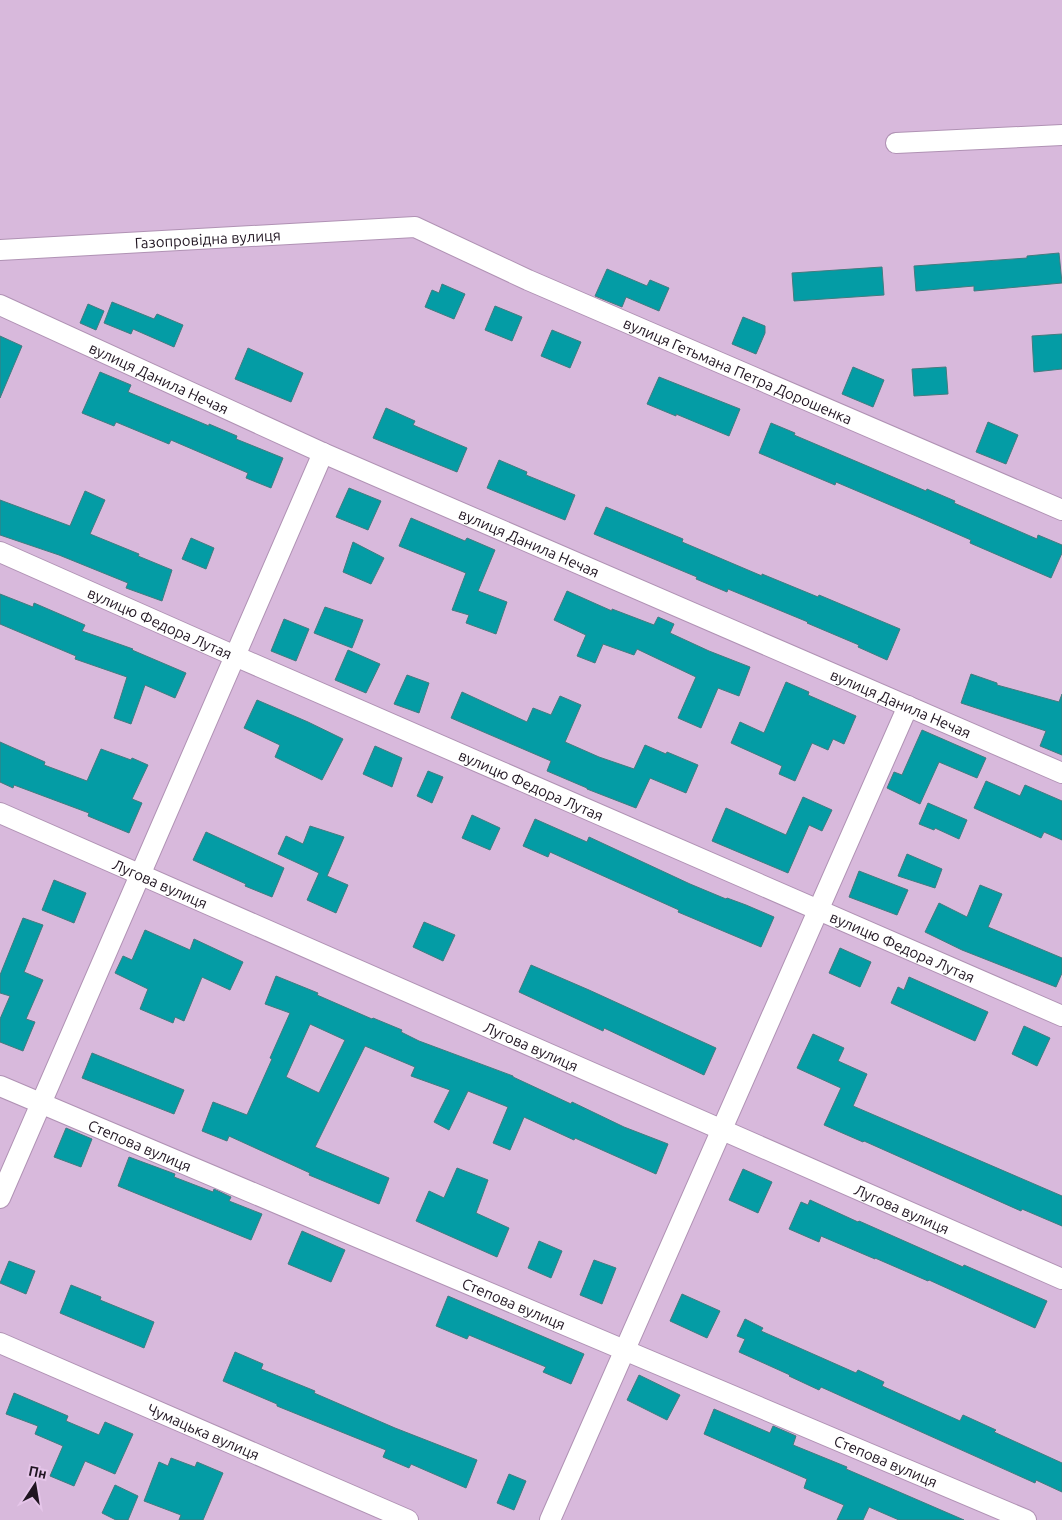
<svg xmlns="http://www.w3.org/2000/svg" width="1062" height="1520" viewBox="0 0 1062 1520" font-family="Ubuntu,sans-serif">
<rect width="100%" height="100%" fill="#d8b9dc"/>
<path fill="#049ca5" stroke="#437b7f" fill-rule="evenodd" d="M1059,253L1062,283L974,291V286L916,291L914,266L1027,258V256Z
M882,267L884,295L794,301L792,273Z
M607,269L647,286L650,280L669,288L659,311L626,297L622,307L595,296Z
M442,284L465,294L454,319L425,307L432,290L439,293Z
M112,302L154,319L157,314L183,325L174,347L133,329L131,334L104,323Z
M88,304L104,311L96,330L80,323Z
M495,306L522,317L512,341L485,330Z
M743,317L765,326V333L756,354L732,344Z
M552,330L581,342L570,368L541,356Z
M1062,334V369L1034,372L1032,336Z
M0,336L22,346L0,398Z
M248,348L303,373L291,402L235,379Z
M853,367L884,380L873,407L842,394Z
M946,367L948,394L914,396L912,369Z
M100,372L131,385L128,392L209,426V424L237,436L236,439L283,458L271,488L246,478L248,473L171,440L169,444L116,422L114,426L82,413Z
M659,377L740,409L729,436L676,414V416L647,404Z
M386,408L415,421L413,425L467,448L457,472L373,438Z
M988,422L1018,435L1006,464L976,452Z
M771,423L795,433L794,435L926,491L927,489L955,501L954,503L1037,539L1038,535L1062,545V553L1051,578L970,543L971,540L916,516L836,482L835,485L759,453Z
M499,460L527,472L526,475L575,495L565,520L487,488Z
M349,488L381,501L368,530L336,517Z
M85,491L105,500L90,534L139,554L138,556L172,570L162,601L126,588L128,583L59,555L0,535V500L70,526Z
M606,507L683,539L682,542L762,576V574L818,597L819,595L900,629L887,660L858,647L859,645L807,623L808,622L728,589L727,592L696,579L697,577L594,534Z
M411,518L465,541L467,538L495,550L478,591L507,602L496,634L466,623L469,615L452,610L466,573L399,546Z
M191,538L214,548L206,569L182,559Z
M353,542L384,558L371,584L343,572Z
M567,591L612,611V609L654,625L658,617L674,624L670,633L709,651L750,667L739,696L718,688L701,728L678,718L696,677L637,649L634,655L603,644L595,663L577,656L586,635L554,620Z
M0,594L33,607L34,603L85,625L82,631L133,649L132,650L186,673L175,698L145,685L131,724L114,718L127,677L75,659L76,656L0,624Z
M325,607L363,620L352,648L314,633Z
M284,619L309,629L296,661L271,651Z
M348,650L380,664L366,693L335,680Z
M971,674L997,683V685L1059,702L1062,694V755L1040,746L1046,731L961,703Z
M407,675L429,683L419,713L394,704Z
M786,682L809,692L808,695L856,716L844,744L833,739L828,750L812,743L795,781L779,774L782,766L731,743L740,722L764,733Z
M462,692L527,722L533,708L551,715L560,696L581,705L565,742L599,757L634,769L645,745L666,754L667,752L698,765L686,793L650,778L636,808L587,789V788L547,771L551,761L451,718Z
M257,700L308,722L343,739L322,780L275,757L280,745L244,728Z
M922,730L986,758L977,778L939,762L920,804L887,788L894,772L902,775Z
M0,742L45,762L44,765L87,781L101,749L131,760L132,758L148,765L132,799L142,803L129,833L88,816L89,813L14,785L13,788L0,782Z
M375,746L402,758L392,787L363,774Z
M428,771L443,777L432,803L417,796Z
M986,781L1020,796L1025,785L1062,801V840L1044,832L1041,838L974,808Z
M803,797L832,810L822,831L809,825L788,873L712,841L726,808L786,835Z
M928,803L967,820L959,839L935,828L934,830L919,824Z
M472,815L500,828L490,850L462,838Z
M535,819L587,842L589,837L690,884L726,899L727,898L746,905L774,917L761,947L678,912L679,910L550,852L548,857L523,846Z
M310,826L344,837L327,876L348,885L336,913L307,900L319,873L278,854L286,836L303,844Z
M206,832L284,868L272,897L245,886L246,884L193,860Z
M907,854L942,869L935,888L898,876Z
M859,871L908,890L897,915L849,897Z
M54,880L86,893L74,923L42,910Z
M980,885L1002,894L988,927L1062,958V973L1056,987L962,950L925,932L939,903L967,917Z
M23,918L43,925L24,972L43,980L26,1019L35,1022L23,1051L0,1042V1019L10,996L0,993V975Z
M424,922L455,935L443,961L413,947Z
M145,930L190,950L194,939L243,962L230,990L202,977L184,1021L175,1017L173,1023L140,1009L148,989L115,973L123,956L132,960Z
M840,948L871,962L860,987L829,973Z
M531,965L589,990L716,1048L704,1075L604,1028L603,1031L519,992Z
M276,976L318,993L317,995L372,1019L373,1018L402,1030L401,1032L419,1041L513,1076V1077L571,1104L572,1102L624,1127L668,1144L656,1174L575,1138L574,1140L524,1117L510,1150L493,1143L508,1107L468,1091L449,1130L434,1122L450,1090L411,1076L415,1067L365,1046L315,1147L389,1178L379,1204L309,1175L310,1173L229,1136L227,1141L202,1131L213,1102L247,1115L272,1059L270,1058L290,1013L265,1004ZM310,1024L345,1040L319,1093L286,1077Z
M909,977L988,1012L975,1041L891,1003L898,987L904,990Z
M1024,1026L1050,1038L1037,1066L1012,1054Z
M813,1034L844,1048L838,1061L867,1074L853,1106L1062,1196V1226L1022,1209L1021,1211L864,1141L863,1142L824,1125L841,1088L797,1068Z
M92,1053L184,1090L174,1114L82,1078Z
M66,1128L92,1139L81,1167L54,1157Z
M129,1157L175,1174L174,1177L213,1192L214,1189L231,1197L229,1201L262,1214L251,1240L118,1186Z
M457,1168L488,1180L476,1213L509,1228L497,1257L416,1221L429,1191L444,1198Z
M743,1169L772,1182L758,1213L729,1200Z
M810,1200L858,1222L859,1221L963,1267L964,1265L1047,1301L1035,1328L929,1280L928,1281L875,1258V1259L821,1236L819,1242L789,1229L801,1202L808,1205Z
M302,1231L345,1250L331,1282L288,1264Z
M539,1241L562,1251L551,1278L528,1268Z
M594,1260L616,1268L602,1304L580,1295Z
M9,1261L35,1271L26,1294L0,1283Z
M71,1285L101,1297L100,1300L154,1322L144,1348L60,1313Z
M682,1294L720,1311L707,1338L670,1321Z
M448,1296L584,1354L571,1384L543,1372L546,1367L469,1335L467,1339L436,1326Z
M745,1319L763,1328L761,1331L856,1373L858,1370L884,1382L882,1386L960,1421L963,1415L996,1430L994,1432L1062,1463V1492L1036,1480L1035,1483L821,1387L819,1390L789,1376L790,1375L739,1352L745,1339L737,1336Z
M235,1352L263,1364L261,1369L315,1391L314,1393L395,1428L477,1460L466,1488L411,1464L409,1468L383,1457L386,1450L277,1406V1404L223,1381Z
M639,1375L680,1395L667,1420L627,1400Z
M14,1393L68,1416L66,1421L99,1435L105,1422L133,1434L115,1474L85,1461L74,1486L50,1476L63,1446L35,1434L38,1426L6,1414Z
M714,1409L770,1433L773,1426L796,1436L793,1445L847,1467L846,1469L964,1520H899L869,1507L863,1520H837L844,1505L804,1488L807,1479L704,1434Z
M171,1458L195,1467L197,1462L223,1473L203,1520H179L181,1515L144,1501L159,1462L168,1466Z
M509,1474L526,1481L514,1510L497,1503Z
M115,1485L138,1496L128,1520H116L102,1513Z"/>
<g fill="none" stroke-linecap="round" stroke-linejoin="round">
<g stroke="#b092b4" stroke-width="22">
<g id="minor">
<path d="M896,143L1062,135"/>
<path id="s1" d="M0,250L415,227L528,280L1062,510"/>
<path id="s2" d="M0,305L323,453L1062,773"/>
<path id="s3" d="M0,552L235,656L1062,1016"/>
<path id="s4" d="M0,813L1062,1279"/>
<path id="s5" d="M0,1086L1026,1520"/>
<path d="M0,1198L323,453"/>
<path id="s6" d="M0,1343L408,1520"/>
<path d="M550,1520L908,706"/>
</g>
</g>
<use href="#minor" stroke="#fff" stroke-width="20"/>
</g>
<g text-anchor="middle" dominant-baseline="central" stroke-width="4.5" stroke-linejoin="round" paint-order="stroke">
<g font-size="15" fill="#201521" stroke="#e5c5e9">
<text stroke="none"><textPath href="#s1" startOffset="208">Газопровідна вулиця</textPath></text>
<text stroke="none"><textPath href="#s1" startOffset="769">вулиця Гетьмана Петра Дорошенка</textPath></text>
<text stroke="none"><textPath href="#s2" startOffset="175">вулиця Данила Нечая</textPath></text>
<text stroke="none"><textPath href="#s2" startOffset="580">вулиця Данила Нечая</textPath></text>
<text stroke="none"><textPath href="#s3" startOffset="175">вулицю Федора Лутая</textPath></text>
<text stroke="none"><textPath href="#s2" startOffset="985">вулиця Данила Нечая</textPath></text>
<text stroke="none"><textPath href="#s3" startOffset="580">вулицю Федора Лутая</textPath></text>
<text stroke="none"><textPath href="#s4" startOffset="175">Лугова вулиця</textPath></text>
<text stroke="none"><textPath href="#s3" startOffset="985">вулицю Федора Лутая</textPath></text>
<text stroke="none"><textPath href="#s4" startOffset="580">Лугова вулиця</textPath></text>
<text stroke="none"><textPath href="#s5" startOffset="152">Степова вулиця</textPath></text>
<text stroke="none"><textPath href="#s4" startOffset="985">Лугова вулиця</textPath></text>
<text stroke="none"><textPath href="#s5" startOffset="558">Степова вулиця</textPath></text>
<text stroke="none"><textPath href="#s6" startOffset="222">Чумацька вулиця</textPath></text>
<text stroke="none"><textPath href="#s5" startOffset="962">Степова вулиця</textPath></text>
</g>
</g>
<g transform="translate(35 1485) rotate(12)" stroke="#e5c5e9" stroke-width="4" paint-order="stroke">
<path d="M0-4L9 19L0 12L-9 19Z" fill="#201521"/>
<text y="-8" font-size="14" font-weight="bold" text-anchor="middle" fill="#201521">Пн</text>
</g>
</svg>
